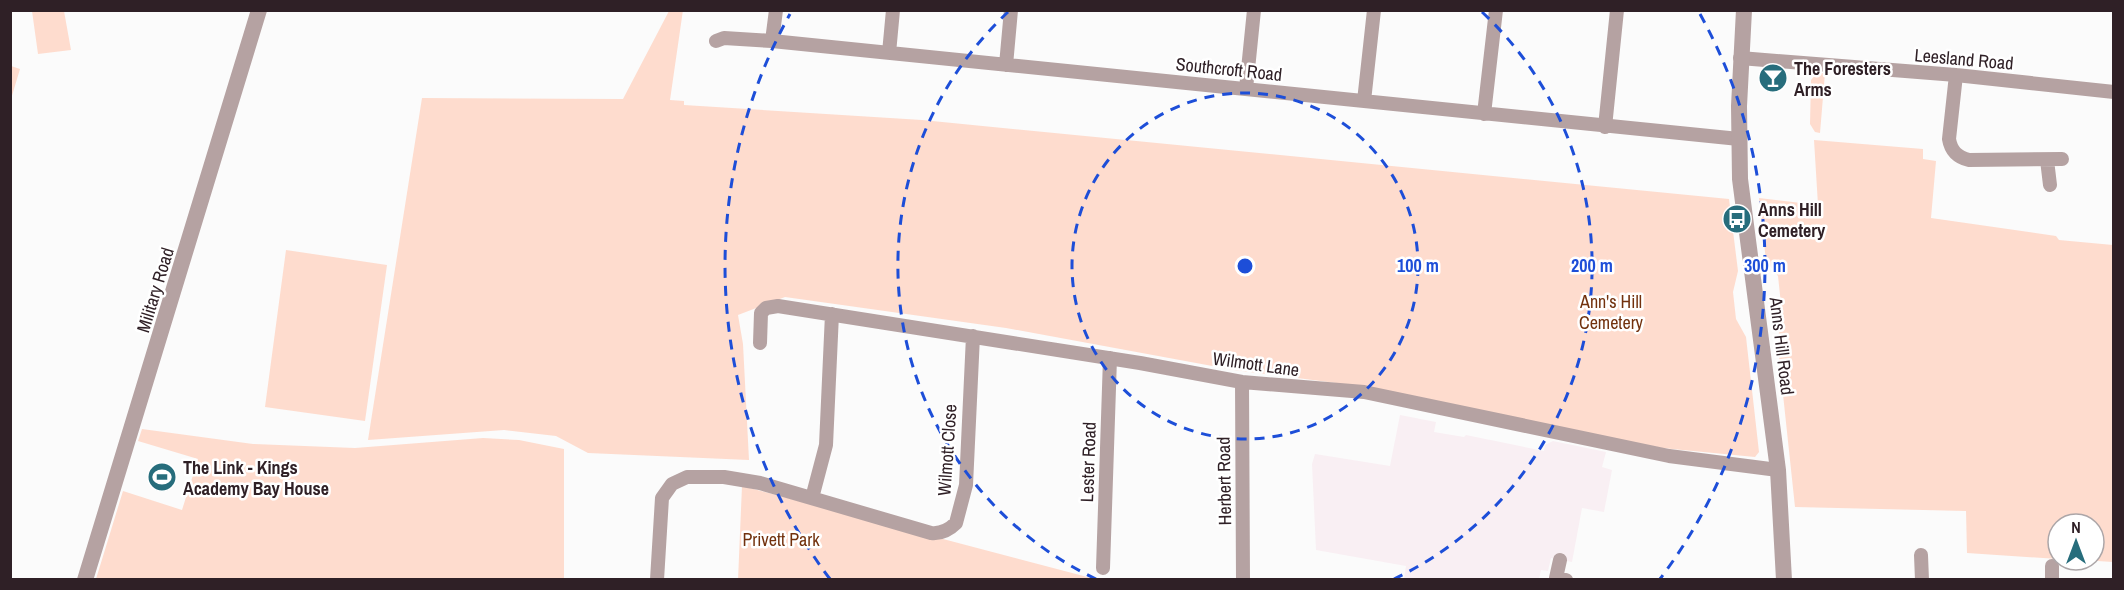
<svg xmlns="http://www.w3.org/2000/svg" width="2124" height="590" viewBox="0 0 2124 590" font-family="'Archivo Narrow',sans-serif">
<rect width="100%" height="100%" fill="#fbfbfb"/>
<path fill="#f9eff3" d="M1400,415L1436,422L1434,432L1464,437L1466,435L1544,451L1545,445L1553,441L1606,452L1602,467L1612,470L1604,512L1582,508L1572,562L1551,558L1548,571L1541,570L1539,579H1404L1406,566L1316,550L1312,464L1315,454L1390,466Z"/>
<path fill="#fedcce" d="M683,10L670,100L684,101V105L922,120L1729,199L1738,271L1733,292L1736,319L1746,337L1759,452L1755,457L1662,448L1336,383L1234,370L1006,328L785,297L738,315L743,344L749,460L588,453L556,436L504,430L368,440L422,98L623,99L669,11Z
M32,11H64L71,50L38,54Z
M11,66L20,69L11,99L10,66Z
M1817,73H1825L1820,133L1815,132L1810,124L1811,80Z
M1814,140L1923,149V159L1936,161L1931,218L2056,236L2059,240L2113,245V562L2082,560H2094V524H2058V559L1967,553L1966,511L1795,507L1777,338L1783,323L1778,276L1766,261L1759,198L1818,205Z
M286,250L387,265L365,421L265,407Z
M142,429L253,444L355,448L483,438L519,440L564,449V579H96L123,491L182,510L198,459L138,441Z
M742,486L1095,579L738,580Z"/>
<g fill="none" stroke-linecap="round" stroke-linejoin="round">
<path stroke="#b5a2a2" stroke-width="14" d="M716,41L724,38L772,41L1739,139
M772,41L776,10
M889,53L893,10
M1740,58L1956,75L2114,92
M1006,65L1011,10
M1956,75L1949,139C1951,151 1957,157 1969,160L2062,159
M1246,89L1254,10
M1364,101L1374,10
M1484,114L1496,10
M1605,127L1617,10
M2047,160L2050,185
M760,343L761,313L766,308L778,306L1140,363L1242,382L1364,392L1669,456L1778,470
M1242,382L1243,580
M812,498L826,445L832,314
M1921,555L1922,580
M1560,560L1556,578L1566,580
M1103,568L1110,358
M657,580L662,498L672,484L687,477H724L760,483L931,533C941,534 949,530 956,523L966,485L973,336
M2052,580V566"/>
<path stroke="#b5a2a2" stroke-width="16" d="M1744,10L1739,106L1740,179L1778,470L1784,580
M85,580L259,10"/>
</g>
<g fill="none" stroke="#1d4ed8" stroke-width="3" stroke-dasharray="10 8">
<circle cx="1245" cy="266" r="173"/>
<path d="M1096 579A347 347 0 0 1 1008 12M1482 12A347 347 0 0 1 1394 579"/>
<path d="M830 579A520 520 0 0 1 790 14M1700 14A520 520 0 0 1 1660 579"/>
</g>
<defs>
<g id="bar-disc" transform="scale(1.5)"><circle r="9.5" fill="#276d7c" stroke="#fff"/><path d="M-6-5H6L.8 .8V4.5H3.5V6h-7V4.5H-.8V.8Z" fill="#fff"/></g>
<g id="bus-disc" transform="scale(1.5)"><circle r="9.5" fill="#276d7c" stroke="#fff"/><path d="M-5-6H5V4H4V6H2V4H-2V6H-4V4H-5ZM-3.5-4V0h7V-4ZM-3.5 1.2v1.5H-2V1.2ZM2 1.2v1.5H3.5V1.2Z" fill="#fff"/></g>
<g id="stadium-disc" transform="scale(1.5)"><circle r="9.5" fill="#276d7c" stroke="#fff"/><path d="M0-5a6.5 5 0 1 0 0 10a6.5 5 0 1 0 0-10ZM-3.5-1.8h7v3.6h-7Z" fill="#fff"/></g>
</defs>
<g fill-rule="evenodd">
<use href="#bar-disc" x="1773" y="78"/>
<use href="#bus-disc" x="1737" y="219"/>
<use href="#stadium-disc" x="162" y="477"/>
</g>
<g text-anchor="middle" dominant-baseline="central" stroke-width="5" stroke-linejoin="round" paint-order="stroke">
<g font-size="18" fill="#2f2026" stroke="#fff">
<text transform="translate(1964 59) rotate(5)">Leesland Road</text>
<text transform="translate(1229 69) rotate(6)">Southcroft Road</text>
<text transform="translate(155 290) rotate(-73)">Military Road</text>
<text transform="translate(1782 346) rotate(83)">Anns Hill Road</text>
<text transform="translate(1256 364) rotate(8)">Wilmott Lane</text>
<text transform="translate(947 450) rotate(-86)">Wilmott Close</text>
<text transform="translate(1088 462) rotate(-88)">Lester Road</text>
<text transform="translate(1224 481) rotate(-91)">Herbert Road</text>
</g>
<g font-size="18" font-weight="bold" fill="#2f2026" stroke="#fff" text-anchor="start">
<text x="1794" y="68">The Foresters<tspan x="1794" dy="21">Arms</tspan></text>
<text x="1758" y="209">Anns Hill<tspan x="1758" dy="21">Cemetery</tspan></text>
<text x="183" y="467">The Link - Kings<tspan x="183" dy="21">Academy Bay House</tspan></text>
</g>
<g font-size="18" fill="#72310d" stroke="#fff">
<text x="1611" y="301">Ann's Hill<tspan x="1611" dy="21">Cemetery</tspan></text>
<text x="781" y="539">Privett Park</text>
</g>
</g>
<circle cx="1245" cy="266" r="9" fill="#1d4ed8" stroke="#fff" stroke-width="3"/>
<g font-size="18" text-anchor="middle" font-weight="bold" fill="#1d4ed8" stroke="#fff" stroke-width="5" stroke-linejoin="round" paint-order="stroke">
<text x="1418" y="272">100 m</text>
<text x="1592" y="272">200 m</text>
<text x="1765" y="272">300 m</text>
</g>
<rect width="2124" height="590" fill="none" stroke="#2f2026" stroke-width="24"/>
<g transform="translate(2076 542)"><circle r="28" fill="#ffffff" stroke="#aca6a8" stroke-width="1.5"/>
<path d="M0-4.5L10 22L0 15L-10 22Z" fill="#276d7c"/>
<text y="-9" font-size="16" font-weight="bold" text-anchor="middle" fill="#2f2026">N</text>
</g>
</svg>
